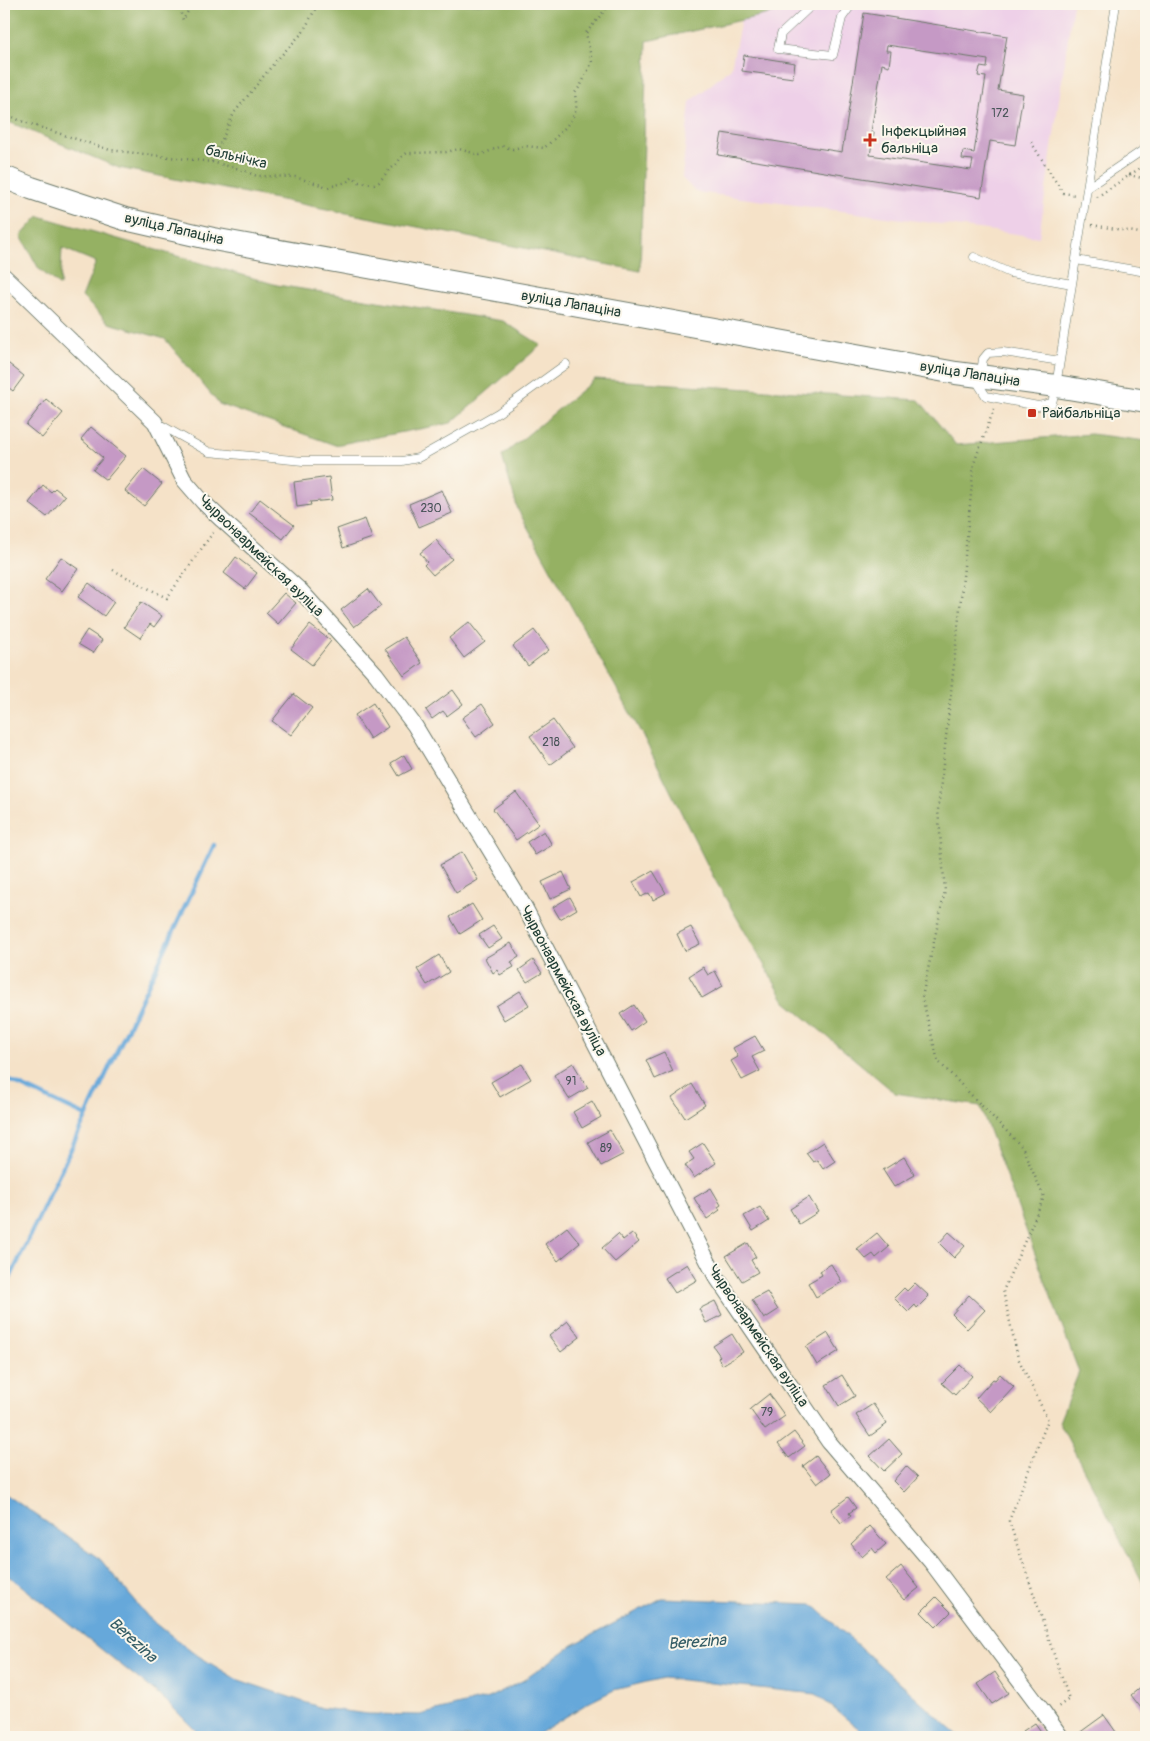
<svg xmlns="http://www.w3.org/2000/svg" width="1150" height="1741" viewBox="0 0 1150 1741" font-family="Pangolin,sans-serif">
<rect width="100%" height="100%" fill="#fbf7ec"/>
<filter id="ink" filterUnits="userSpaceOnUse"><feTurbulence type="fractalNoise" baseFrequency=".02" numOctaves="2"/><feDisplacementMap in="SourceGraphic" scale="10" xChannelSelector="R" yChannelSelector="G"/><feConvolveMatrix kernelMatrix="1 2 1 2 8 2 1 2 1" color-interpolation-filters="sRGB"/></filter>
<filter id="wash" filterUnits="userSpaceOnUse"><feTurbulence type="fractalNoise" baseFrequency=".0096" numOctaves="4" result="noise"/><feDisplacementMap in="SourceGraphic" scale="20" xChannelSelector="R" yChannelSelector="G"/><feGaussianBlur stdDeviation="1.12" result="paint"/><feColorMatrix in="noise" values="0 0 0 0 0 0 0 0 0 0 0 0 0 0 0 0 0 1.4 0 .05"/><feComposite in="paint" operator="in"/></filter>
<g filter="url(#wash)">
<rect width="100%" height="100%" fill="#f5e2c8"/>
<path fill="#eed0e8" d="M784,4H1073L1039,237L696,192L682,178L690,102L731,68L741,20L774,13Z"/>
<path fill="#95b163" stroke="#5a774c" d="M4,4H784L774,13L647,41L640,271L119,168L4,120Z
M39,216L277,285L503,321L541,345L451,423L335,445L219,404L165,339L109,323L82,297L96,262L62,248L60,286L39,269L21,236Z
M595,379L919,400L956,445L1091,434L1146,441V1589L1059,1422L1079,1372L980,1106L895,1093L785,1001L714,878L644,738L518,510L502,456Z"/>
<path fill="#66a8da" stroke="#427287" d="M4,1493L100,1559L148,1617L192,1652L236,1679L322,1708L368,1714L420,1715L488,1698L524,1680L573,1645L662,1598L812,1604L960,1737H869L816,1694L663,1678L614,1690L588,1703L533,1737H202L165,1700L13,1579L4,1574Z"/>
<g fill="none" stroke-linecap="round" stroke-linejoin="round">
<path stroke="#66a8da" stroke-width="4.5" d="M4,1078L86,1116
M4,1291L214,845"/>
</g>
<g id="blocks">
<path fill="#c599c5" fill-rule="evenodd" d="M864,13L1007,36L998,90L1023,94L1015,145L990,141L981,197L718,155L722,133L842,152ZM887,45L988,60L987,68L980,67L978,76L986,77L974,153L963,151L962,159L973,160L971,170L870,155L874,132H871L882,64L889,66L891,51H886Z
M744,55L795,63L793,78L742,71Z
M4,360L24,376L13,391L4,384Z
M46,399L63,413L42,438L26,425Z
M91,427L126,456L106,480L93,470L103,458L81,439Z
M143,469L162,484L144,506L125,491Z
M329,477L332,500L310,502L311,505L297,507L294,482Z
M43,485L51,492L55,488L65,496L47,517L29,503Z
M442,490L452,513L419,527L409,504Z
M260,499L294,525L283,539L249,513Z
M365,519L372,538L343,548L337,529Z
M436,540L452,559L433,575L424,565L427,562L420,553Z
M61,557L78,569L62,591L45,579Z
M236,557L257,573L245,589L224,573Z
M89,583L114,602L104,616L78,597Z
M368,589L381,606L354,627L341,610Z
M284,593L296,603L278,624L266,613Z
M141,602L162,616L154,627L150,624L140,638L124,627Z
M469,622L485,642L464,658L449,638Z
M310,625L331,641L312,665L291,649Z
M87,630L102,640L93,653L78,644Z
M534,630L549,650L528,666L513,646Z
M404,637L422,663L404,676L385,649Z
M453,690L463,704L447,716L443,711L432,719L426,710Z
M294,694L312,708L291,735L272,721Z
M373,703L388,727L370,739L355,715Z
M482,704L495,723L476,737L462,718Z
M553,720L573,748L550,765L530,736Z
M404,755L412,769L399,776L391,763Z
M516,792L539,824L516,840L493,809Z
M544,831L552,845L535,855L527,842Z
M462,852L478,880L456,893L440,865Z
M653,871L666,893L653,900L649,893L641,897L633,882Z
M563,872L571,889L550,899L542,882Z
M570,897L577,909L560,919L553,907Z
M472,904L482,920L460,934L450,917Z
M493,926L502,939L488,948L479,935Z
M691,927L700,944L685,951L677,934Z
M511,943L519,957L511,962L514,967L500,975L497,970L493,973L485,958Z
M439,955L449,972L427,985L417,969Z
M533,960L542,973L527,982L519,970Z
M703,967L708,975L715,971L723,986L702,998L689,976Z
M520,991L529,1005L504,1020L496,1006Z
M634,1005L645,1021L631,1031L620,1014Z
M755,1036L764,1051L752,1057L760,1071L742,1080L731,1061L738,1057L733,1048Z
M664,1052L673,1071L655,1079L646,1060Z
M573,1063L588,1088L569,1099L554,1075Z
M522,1064L531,1079L500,1097L491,1082Z
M692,1084L705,1105L685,1118L672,1098Z
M592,1101L601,1117L582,1128L573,1112Z
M610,1130L624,1154L601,1166L588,1142Z
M823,1142L835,1161L823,1169L817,1160L813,1162L806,1153Z
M703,1143L716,1163L694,1178L685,1165L694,1159L689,1152Z
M904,1157L915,1175L894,1187L883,1170Z
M711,1188L721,1205L718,1207L720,1210L707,1219L694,1198Z
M809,1197L818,1212L799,1224L790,1209Z
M760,1207L769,1221L753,1231L744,1216Z
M567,1227L580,1243L558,1261L545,1244Z
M949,1232L965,1246L954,1258L939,1243Z
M632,1233L639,1242L615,1262L602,1248L618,1234L623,1240Z
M877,1233L889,1247L876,1258L873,1254L866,1259L857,1249Z
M748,1243L756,1257L751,1260L758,1272L742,1281L726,1256Z
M687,1264L697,1280L675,1293L665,1278Z
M831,1264L842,1282L816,1297L808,1283L822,1275L820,1271Z
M915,1283L929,1296L917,1308L915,1305L908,1312L894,1298L904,1288L907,1291Z
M767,1292L778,1310L764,1319L752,1300Z
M969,1295L985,1310L967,1329L952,1314Z
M715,1301L722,1315L706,1323L699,1309Z
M568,1321L580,1337L561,1352L549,1336Z
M828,1333L839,1351L817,1365L806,1347Z
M732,1334L743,1352L722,1365L718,1358L720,1356L713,1346Z
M960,1365L972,1376L955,1395L942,1383Z
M1000,1374L1014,1387L991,1412L976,1398L993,1379L995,1380Z
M842,1375L855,1396L839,1406L826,1385Z
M769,1394L785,1416L765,1430L750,1409Z
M873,1404L887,1424L870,1436L856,1415Z
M794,1432L805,1446L789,1458L778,1444Z
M889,1439L902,1454L884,1471L870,1456Z
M816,1456L830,1474L817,1484L803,1466Z
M906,1466L918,1477L904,1492L893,1481Z
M848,1497L856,1508L849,1513L851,1516L841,1523L831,1510Z
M870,1526L886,1544L876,1553L872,1548L862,1557L851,1544Z
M901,1566L919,1588L904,1600L886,1579Z
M936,1597L951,1612L936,1627L921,1612Z
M995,1672L1009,1693L992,1704L978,1684Z
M1146,1683V1704L1141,1708L1131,1695Z
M1104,1715L1116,1732L1109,1737H1076L1075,1736Z
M1035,1723L1045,1737H1027L1023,1731Z"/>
</g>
</g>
<g filter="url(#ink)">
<use href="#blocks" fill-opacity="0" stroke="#6a7768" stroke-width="1"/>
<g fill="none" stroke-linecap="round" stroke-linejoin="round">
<g stroke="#6a7768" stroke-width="9">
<path id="lane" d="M813,4L781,34L778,49L833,55L842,18L852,4
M1087,188L1146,148
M974,257L1010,273L1072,284
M1076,260L1146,272
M1060,361L1003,352L988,353L983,359L979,385L986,396L1038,406L1052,403L1056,386L1116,4
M159,424L209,452L303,461H402L418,458L498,413L566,364"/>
</g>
<g stroke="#6a7768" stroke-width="17">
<path id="street" d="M4,276L155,422L184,480L203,502L222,520L301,591L376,674L415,726L525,908L715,1275L829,1442L931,1562L1042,1710L1061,1737"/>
</g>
<g stroke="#6a7768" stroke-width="24">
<path id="primary" d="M4,177L31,188L125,219L213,239L956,373L1056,386L1146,401"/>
</g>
<path stroke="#6a7768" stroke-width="2.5" stroke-dasharray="1 4" stroke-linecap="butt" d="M178,4L183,20L192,4
M4,113L21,121L110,150L212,162L240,169L257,176L295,177L328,187L347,182L353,177L359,182L374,184L379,182L389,170L397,164L401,157L407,153L446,152L459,149L480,155L502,146L513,149L525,146L544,148C554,139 574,122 576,108C577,104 575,97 575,93L581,85L592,62L586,33L610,4
M1031,142L1063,193L1076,195
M212,162L234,113L275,62L303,32L318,4
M1129,175L1146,179
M1097,197L1146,164
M1092,225L1146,234
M994,409L974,463L959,618L938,810L945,891L922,997L938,1061L1022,1147L1044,1197L1003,1291L1018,1358L1048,1420L1009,1521L1069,1699L1058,1707
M113,570L167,598L214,531"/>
<use href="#lane" stroke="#fff" stroke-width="8"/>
<use href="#street" stroke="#fff" stroke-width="15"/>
<use href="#primary" stroke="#fff" stroke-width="22"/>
</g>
</g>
<g fill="#c8321e" stroke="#fbf7ec" stroke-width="2">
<path d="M867.5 132.5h5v5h5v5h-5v5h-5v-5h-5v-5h5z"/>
<rect x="1027" y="408" width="10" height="10" rx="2.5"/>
</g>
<g text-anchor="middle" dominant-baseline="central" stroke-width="4" stroke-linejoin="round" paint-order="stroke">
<g font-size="12" fill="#485458">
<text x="1000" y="113">172</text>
<text x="431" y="508">230</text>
<text x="551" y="742">218</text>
<text x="571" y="1081">91</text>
<text x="606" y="1148">89</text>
<text x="767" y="1412">79</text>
</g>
<g font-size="15" fill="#1f3d34" stroke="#fbf7ec" text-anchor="start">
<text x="881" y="131">Інфекцыйная<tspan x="881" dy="17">бальніца</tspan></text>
<text x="1042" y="413">Райбальніца</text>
</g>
<g font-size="15" fill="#1f3d34" stroke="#fbf7ec">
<text transform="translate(236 157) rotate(13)">бальнічка</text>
<text transform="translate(174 229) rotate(13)">вуліца Лапаціна</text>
<text transform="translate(571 304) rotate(10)">вуліца Лапаціна</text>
<text transform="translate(970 374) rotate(9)">вуліца Лапаціна</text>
<text transform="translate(261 556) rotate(44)">Чырвонаармейская вуліца</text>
<text transform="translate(563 981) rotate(62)">Чырвонаармейская вуліца</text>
<text transform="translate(758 1336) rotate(56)">Чырвонаармейская вуліца</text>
</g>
<g font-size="16" font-style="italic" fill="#345d66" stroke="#fbf7ec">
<text transform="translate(133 1640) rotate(42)">Berezina</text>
<text transform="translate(697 1642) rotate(-4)">Berezina</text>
</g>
</g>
<rect width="1150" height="1741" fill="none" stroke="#fbf7ec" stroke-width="20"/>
</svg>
